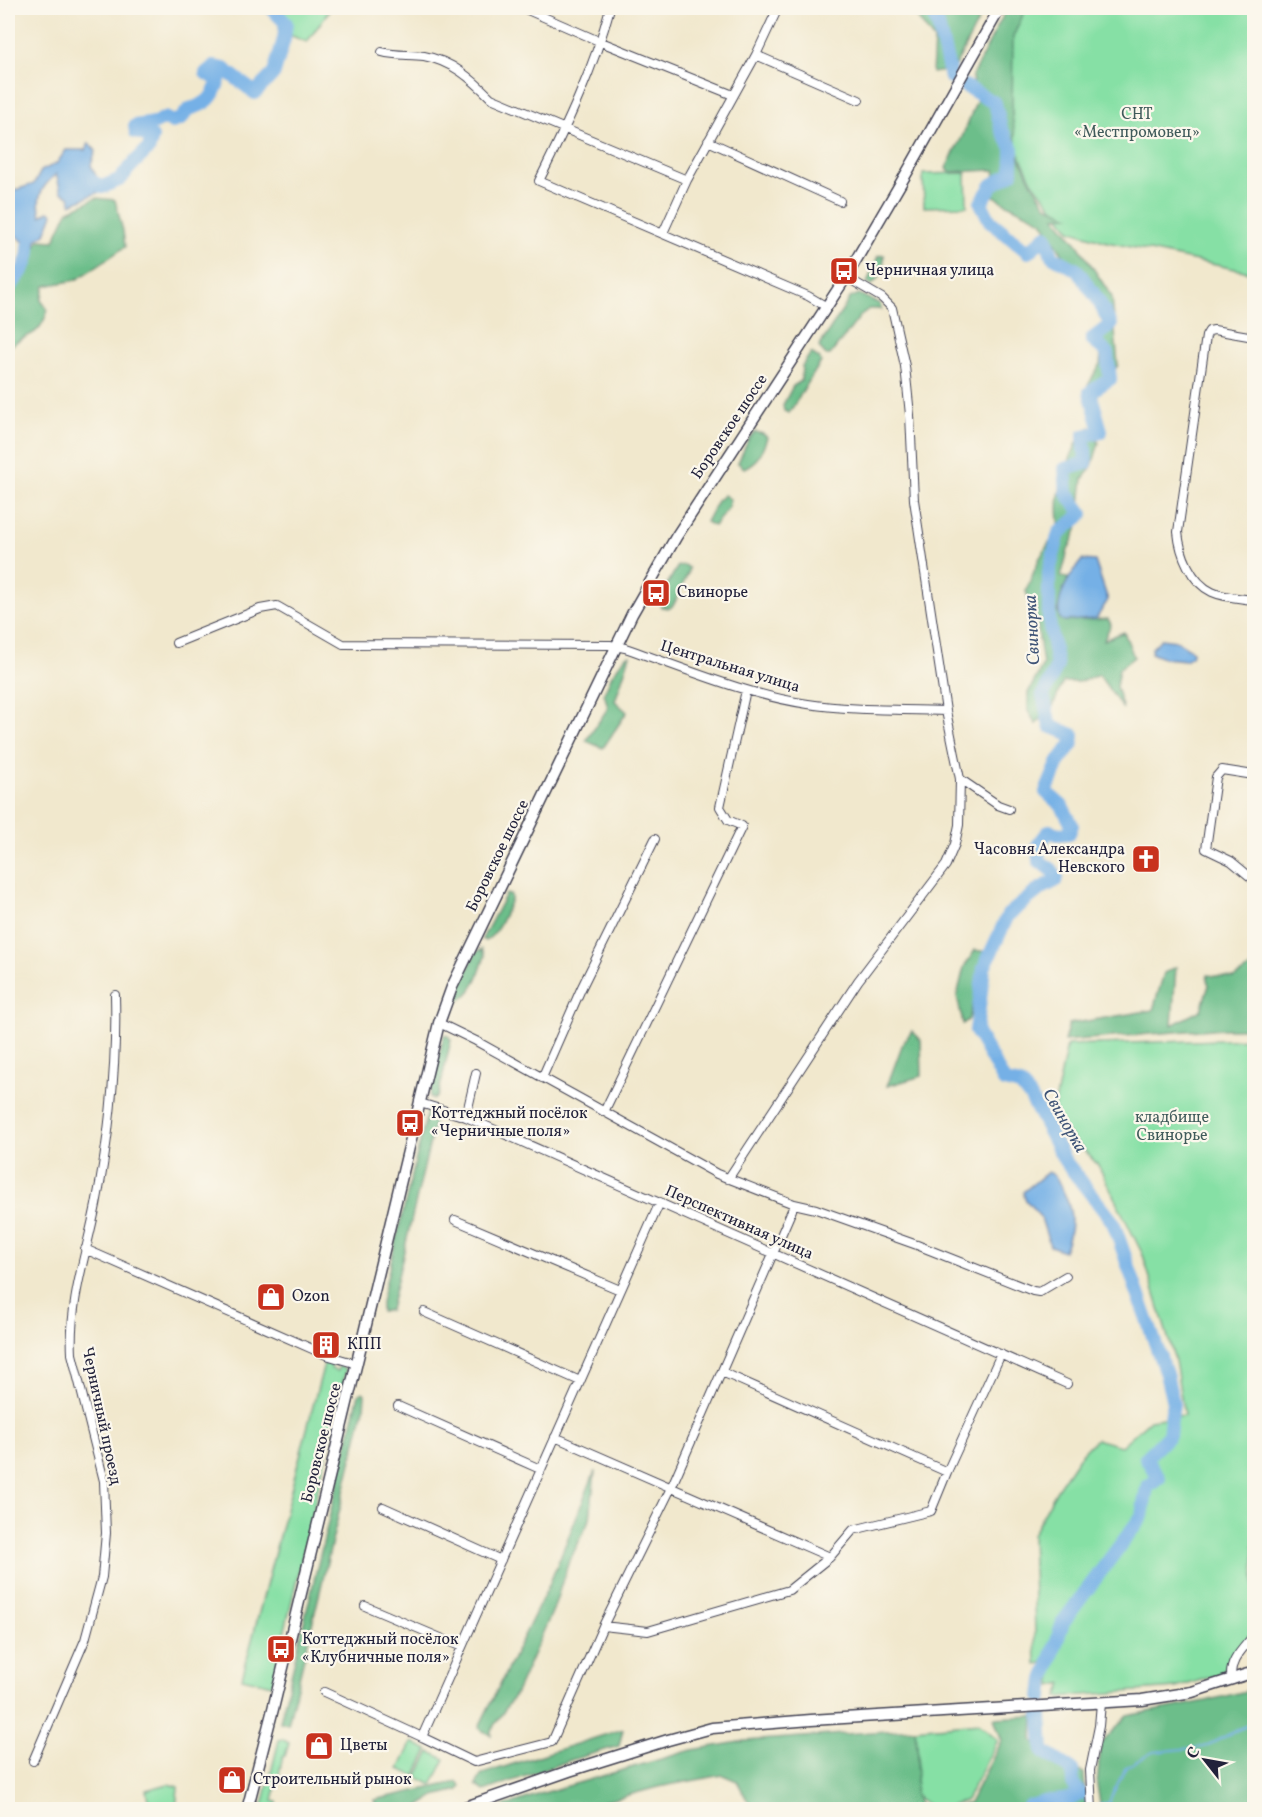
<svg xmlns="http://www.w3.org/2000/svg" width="1262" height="1817" viewBox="0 0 1262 1817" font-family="Vollkorn,serif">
<rect width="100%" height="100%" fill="#fbf7ec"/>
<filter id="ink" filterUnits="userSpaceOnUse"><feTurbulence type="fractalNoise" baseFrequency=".0167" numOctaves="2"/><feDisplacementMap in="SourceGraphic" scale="12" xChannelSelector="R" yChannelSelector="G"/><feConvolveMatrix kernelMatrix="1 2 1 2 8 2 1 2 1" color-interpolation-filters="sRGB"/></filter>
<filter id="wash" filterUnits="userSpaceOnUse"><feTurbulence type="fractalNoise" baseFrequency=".008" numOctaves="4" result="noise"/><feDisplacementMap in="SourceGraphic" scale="24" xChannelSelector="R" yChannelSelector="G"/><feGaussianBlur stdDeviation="1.35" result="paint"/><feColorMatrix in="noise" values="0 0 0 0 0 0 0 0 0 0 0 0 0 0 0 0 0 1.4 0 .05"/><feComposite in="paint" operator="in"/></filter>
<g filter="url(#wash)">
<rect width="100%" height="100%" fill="#f1e8cd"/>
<path fill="#86e0a5" stroke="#548170" stroke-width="1.5" d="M281,8H331L307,42L279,31Z
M1021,8H1254V273L1107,242L1070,230L1032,181L1013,141L1010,31Z
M966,173L967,206L924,207L923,174Z
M1254,1039V1630L1220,1674L1176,1688L1058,1697L1063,1683L1052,1686L1051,1659L1036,1665L1032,1535L1058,1488L1079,1457L1096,1439L1121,1446L1150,1420L1184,1415L1175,1361L1143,1255L1098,1165L1052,1117L1067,1045Z
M325,1360L332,1364L331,1369L337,1371L339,1366L346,1370L272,1685L242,1678Z
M979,1723L998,1740L966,1800C944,1809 933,1814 915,1794L918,1756L915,1729Z
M282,1739L289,1743L285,1756H283L273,1801L277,1802V1809H262L279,1740Z
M412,1742L428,1750L415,1776L399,1769Z
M430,1752L445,1759L432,1785L417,1777Z
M168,1784L178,1787L176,1809H150L146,1790Z"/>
<path fill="#6cbe8a" stroke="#477062" stroke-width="1.5" d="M915,8H985L953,70L932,73L934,40L916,16Z
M1007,8H1026L1013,37L1012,115L1018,154L1031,182L1046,205L1069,216L1055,217L1078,245L1112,297L1118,365L1097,396L1087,387L1100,364L1104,325L1093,302L1042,221L1005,203L993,195L995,170L950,172L946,168L962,137L977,100L972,76Z
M96,198L115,200L123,231L125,247L76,280L45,286L41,300L48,310C37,344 24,330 8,349V298L20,280L39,240L54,241L68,211Z
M884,255C884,267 882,277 871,285L867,283L878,256Z
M859,294L880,304L881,309H869L862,314L830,355H826L819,347L850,298Z
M811,353L819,358L821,362L789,413L784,411L783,405L793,386L801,381L802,366Z
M1090,427L1099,443L1092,466L1083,479L1077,530L1068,550L1061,577L1068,578L1057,611L1064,621L1108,619L1111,624L1104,640L1124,632L1134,657L1119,669L1116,687L1123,709L1099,675L1079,682H1063L1053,706L1036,724L1028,711V693L1043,665L1037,624L1026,591L1039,559L1049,543L1062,537C1054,504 1059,485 1072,454C1077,443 1080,435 1090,427Z
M755,432L763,434L767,437C763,451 758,462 744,468L738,463L749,438Z
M724,495L730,499L728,508L714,526L706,522L717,501Z
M685,565L689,568L688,573L674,604L670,608L661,607L659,603L666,586L678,566Z
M630,655L615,701L627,712L603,748L586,741L608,708L604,693L612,675L626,656Z
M506,894L511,895V900C504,914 499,933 485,941L482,939Z
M482,949L485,956C479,973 475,993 458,1001L455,1000L475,953Z
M975,950L987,952L969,1019L963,1024L957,996L964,967Z
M1254,966V1029H1213L1064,1041L1069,1024L1153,1010L1164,973L1176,967L1172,1025L1201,1010L1209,985L1207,980L1208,975L1234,978Z
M912,1031L921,1040L922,1076L887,1086L903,1043Z
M444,1035L448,1036L451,1040L438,1096L434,1099L430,1097L431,1088Z
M427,1113H430L434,1124L430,1142L390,1310L381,1312V1302Z
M363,1392L365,1394L364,1409L288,1724L280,1722L281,1717L358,1398L359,1394Z
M595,1471L590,1519L568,1564L553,1610L516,1693L491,1730V1735L482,1731L479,1727L549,1585Z
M1254,1689V1809H1101L1097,1785L1101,1744L1127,1716L1206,1701Z
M1034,1716L1033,1740L1049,1761L1084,1773L1086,1809H951L969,1803L1002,1741L994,1718Z
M623,1729L619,1746L571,1760L484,1791L476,1785L482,1774Z
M915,1729L918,1756L915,1794L920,1807L927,1809H752L737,1781L723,1775L658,1787L577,1809H496L540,1794L692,1750L745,1741Z
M457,1782L461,1786L459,1790L435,1796L415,1809H377L374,1800L378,1799Z"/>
<path fill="#75b0e6" stroke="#4c6990" stroke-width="1.5" d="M89,143L96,151L91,165L98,180L106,185V189L71,204L69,196L61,192L56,174C41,188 36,196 41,216L49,211L53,214L45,234L36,240L35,249L28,263L23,261L25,243L8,229V207L12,191L34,184L41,171L57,163L66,150H86Z
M1082,560L1095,561L1108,600L1096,619L1064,621L1060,619C1054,599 1070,575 1082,560Z
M1161,639L1177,641L1193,651L1191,656L1186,660L1163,658L1151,653L1152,648Z
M1048,1172L1054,1175C1071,1202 1077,1220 1064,1251L1050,1246L1041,1218L1025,1199L1023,1192Z"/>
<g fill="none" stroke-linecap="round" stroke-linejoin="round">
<path stroke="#75b0e6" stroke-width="2" d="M1080,1793L1089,1805
M1099,1804L1108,1803L1126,1767L1153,1752L1204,1747L1254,1722"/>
<path stroke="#75b0e6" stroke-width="14" d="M930,8L938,25L951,78
M965,86L995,103L1001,128L1012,148V173L992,185L981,203L990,221L1028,252L1046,236L1052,256L1077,270L1097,298L1111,325L1092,339L1107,353L1110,379L1090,392L1101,431L1084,436L1086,463L1065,469L1067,493L1082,514L1059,533L1049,572V621L1057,666L1043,695L1050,726L1073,735L1072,744L1059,761L1046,792L1062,806L1072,825L1069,833L1058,834L1049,831L1038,845L1039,861L1051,869L1057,878L1055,881L1040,889L1008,915L984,968L976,1031L1004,1081L1020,1085L1030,1096L1065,1161L1113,1222L1166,1374L1173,1403L1169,1435L1146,1458L1159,1478L1147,1487L1142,1516L1063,1622L1044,1680L1042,1697
M90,180L102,187L121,179L129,168L149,148L152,137L136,132L135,126L155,123L165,118L172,122L181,119L189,109C208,104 213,98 219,80L206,73L213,67L224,69L255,93L274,73L284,39L286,23L274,11L276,8
M8,288C19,277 30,263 29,246
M1030,1810L1029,1806L1044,1802L1072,1799L1080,1793L1073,1784L1072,1770L1043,1751L1041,1713"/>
</g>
</g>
<g filter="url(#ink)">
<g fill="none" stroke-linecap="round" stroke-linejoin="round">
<g stroke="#414051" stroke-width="10">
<path id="minor" d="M523,8L601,42L733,95
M610,8C594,68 567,125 539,181L808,296L827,307
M382,52C396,56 410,54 424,56C452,61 472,79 491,98L687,180
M756,55L859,100
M708,141L840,201
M663,233L687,180L756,55L778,8
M1254,337L1214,330L1209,331L1206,336L1178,532C1180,554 1191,582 1212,592C1225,598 1241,598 1254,600
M176,643L260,609L277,606L343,644L610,645L625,648C684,668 746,695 808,704C854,711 900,709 946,711
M1254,775L1222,770L1216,777L1206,849L1231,861L1254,880
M960,779L998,805L1009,809
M439,1023L476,1041L717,1174L794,1204L816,1209L917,1245L1033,1291L1039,1292L1066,1276
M542,1078L581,989L655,839
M420,1103L466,1117L1067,1384
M604,1112L742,826L728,820L720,807L746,690
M466,1117L476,1073
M728,1179L858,981L946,865L955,844L959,825L960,779L946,711L914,500L910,415L905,366L892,308L882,298L846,277
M455,1220L620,1290
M85,1249L326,1355L357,1364
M424,1312L580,1381
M722,1372L947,1472
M398,1406L540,1469
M555,1437L830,1557
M383,1507L501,1560
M365,1606L462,1647
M603,1626L648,1631L789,1590L830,1557L853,1530L931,1511L947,1472L1001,1354
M1232,1680C1227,1662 1244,1648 1254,1635
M324,1692L422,1737L660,1202
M422,1737L474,1762L552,1742L603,1626L671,1488L792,1210
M33,1761L85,1640L102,1577L106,1533L104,1481L72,1354C69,1302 86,1255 96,1205C110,1134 117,1066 115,995
M1092,1810L1090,1770L1099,1726L1101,1703"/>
</g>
<g stroke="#414051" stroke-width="13">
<path id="secondary" d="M247,1810L273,1709L439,1023L452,987L632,614L676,537L846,277L909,169L1000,8
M457,1810L569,1771L668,1740L712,1728L811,1720L1142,1700L1192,1692L1254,1672"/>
</g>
<use href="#minor" stroke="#fff" stroke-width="8"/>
<use href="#secondary" stroke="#fff" stroke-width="10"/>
</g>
</g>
<defs>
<g id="bus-square" transform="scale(1.5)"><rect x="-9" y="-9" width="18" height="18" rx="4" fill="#c8321e" stroke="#fbf7ec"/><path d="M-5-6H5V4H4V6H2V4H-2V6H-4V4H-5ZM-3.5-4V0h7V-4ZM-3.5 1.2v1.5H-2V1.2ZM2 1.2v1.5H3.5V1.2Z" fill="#fff"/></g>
<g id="church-square" transform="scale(1.5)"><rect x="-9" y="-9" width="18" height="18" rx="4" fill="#c8321e" stroke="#fbf7ec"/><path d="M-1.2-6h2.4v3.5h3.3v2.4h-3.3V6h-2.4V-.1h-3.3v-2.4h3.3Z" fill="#fff"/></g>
<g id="shop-square" transform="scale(1.5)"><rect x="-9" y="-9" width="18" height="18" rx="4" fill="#c8321e" stroke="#fbf7ec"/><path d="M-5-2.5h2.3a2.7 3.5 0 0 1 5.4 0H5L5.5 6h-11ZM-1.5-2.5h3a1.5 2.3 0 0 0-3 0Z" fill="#fff"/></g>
<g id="building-square" transform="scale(1.5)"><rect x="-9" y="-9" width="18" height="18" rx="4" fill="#c8321e" stroke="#fbf7ec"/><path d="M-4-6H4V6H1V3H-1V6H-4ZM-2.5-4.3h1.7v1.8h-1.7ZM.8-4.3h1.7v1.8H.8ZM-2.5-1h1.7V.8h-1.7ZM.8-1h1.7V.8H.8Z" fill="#fff"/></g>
</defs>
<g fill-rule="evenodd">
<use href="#bus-square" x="844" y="271"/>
<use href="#bus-square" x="656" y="593"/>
<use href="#church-square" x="1146" y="859"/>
<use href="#bus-square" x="410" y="1123"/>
<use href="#shop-square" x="271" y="1297"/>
<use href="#building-square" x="326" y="1345"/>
<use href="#bus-square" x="281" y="1649"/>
<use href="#shop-square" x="319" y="1746"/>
<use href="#shop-square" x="232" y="1780"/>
</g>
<g text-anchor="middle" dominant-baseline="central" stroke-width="4.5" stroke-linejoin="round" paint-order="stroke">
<g font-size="16" fill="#405b5b" stroke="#fbf7ec">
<text x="1137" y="115">СНТ<tspan x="1137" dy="18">«Местпромовец»</tspan></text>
<text x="1172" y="1118">кладбище<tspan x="1172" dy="18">Свинорье</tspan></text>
</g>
<g font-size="16" fill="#22223b" stroke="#fbf7ec" text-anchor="start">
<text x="865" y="271">Черничная улица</text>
<text x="677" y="593">Свинорье</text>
<text x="1125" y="850" text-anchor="end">Часовня Александра<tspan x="1125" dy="18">Невского</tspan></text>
<text x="431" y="1114">Коттеджный посёлок<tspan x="431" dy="18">«Черничные поля»</tspan></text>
<text x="292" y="1297">Ozon</text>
<text x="347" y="1345">КПП</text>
<text x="302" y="1640">Коттеджный посёлок<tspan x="302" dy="18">«Клубничные поля»</tspan></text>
<text x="340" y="1746">Цветы</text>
<text x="253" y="1780">Строительный рынок</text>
</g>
<g font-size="16" fill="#22223b" stroke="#fbf7ec">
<text transform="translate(730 427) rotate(-56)">Боровское шоссе</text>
<text transform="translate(730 667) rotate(17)">Центральная улица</text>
<text transform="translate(498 856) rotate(-64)">Боровское шоссе</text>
<text transform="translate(739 1223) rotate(24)">Перспективная улица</text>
<text transform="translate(101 1416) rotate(78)">Черничный проезд</text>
<text transform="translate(322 1443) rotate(-76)">Боровское шоссе</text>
</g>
<g font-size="18" font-style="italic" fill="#3f5477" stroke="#fbf7ec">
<text transform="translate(1033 630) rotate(-93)">Свинорка</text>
<text transform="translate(1064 1121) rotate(60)">Свинорка</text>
</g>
</g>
<rect width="1262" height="1817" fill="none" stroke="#fbf7ec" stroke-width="30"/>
<g transform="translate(1205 1760) rotate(301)" stroke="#fbf7ec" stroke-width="4.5" paint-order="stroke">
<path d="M0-4.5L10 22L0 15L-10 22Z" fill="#22223b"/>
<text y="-9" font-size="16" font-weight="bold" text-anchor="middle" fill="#22223b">С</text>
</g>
</svg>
